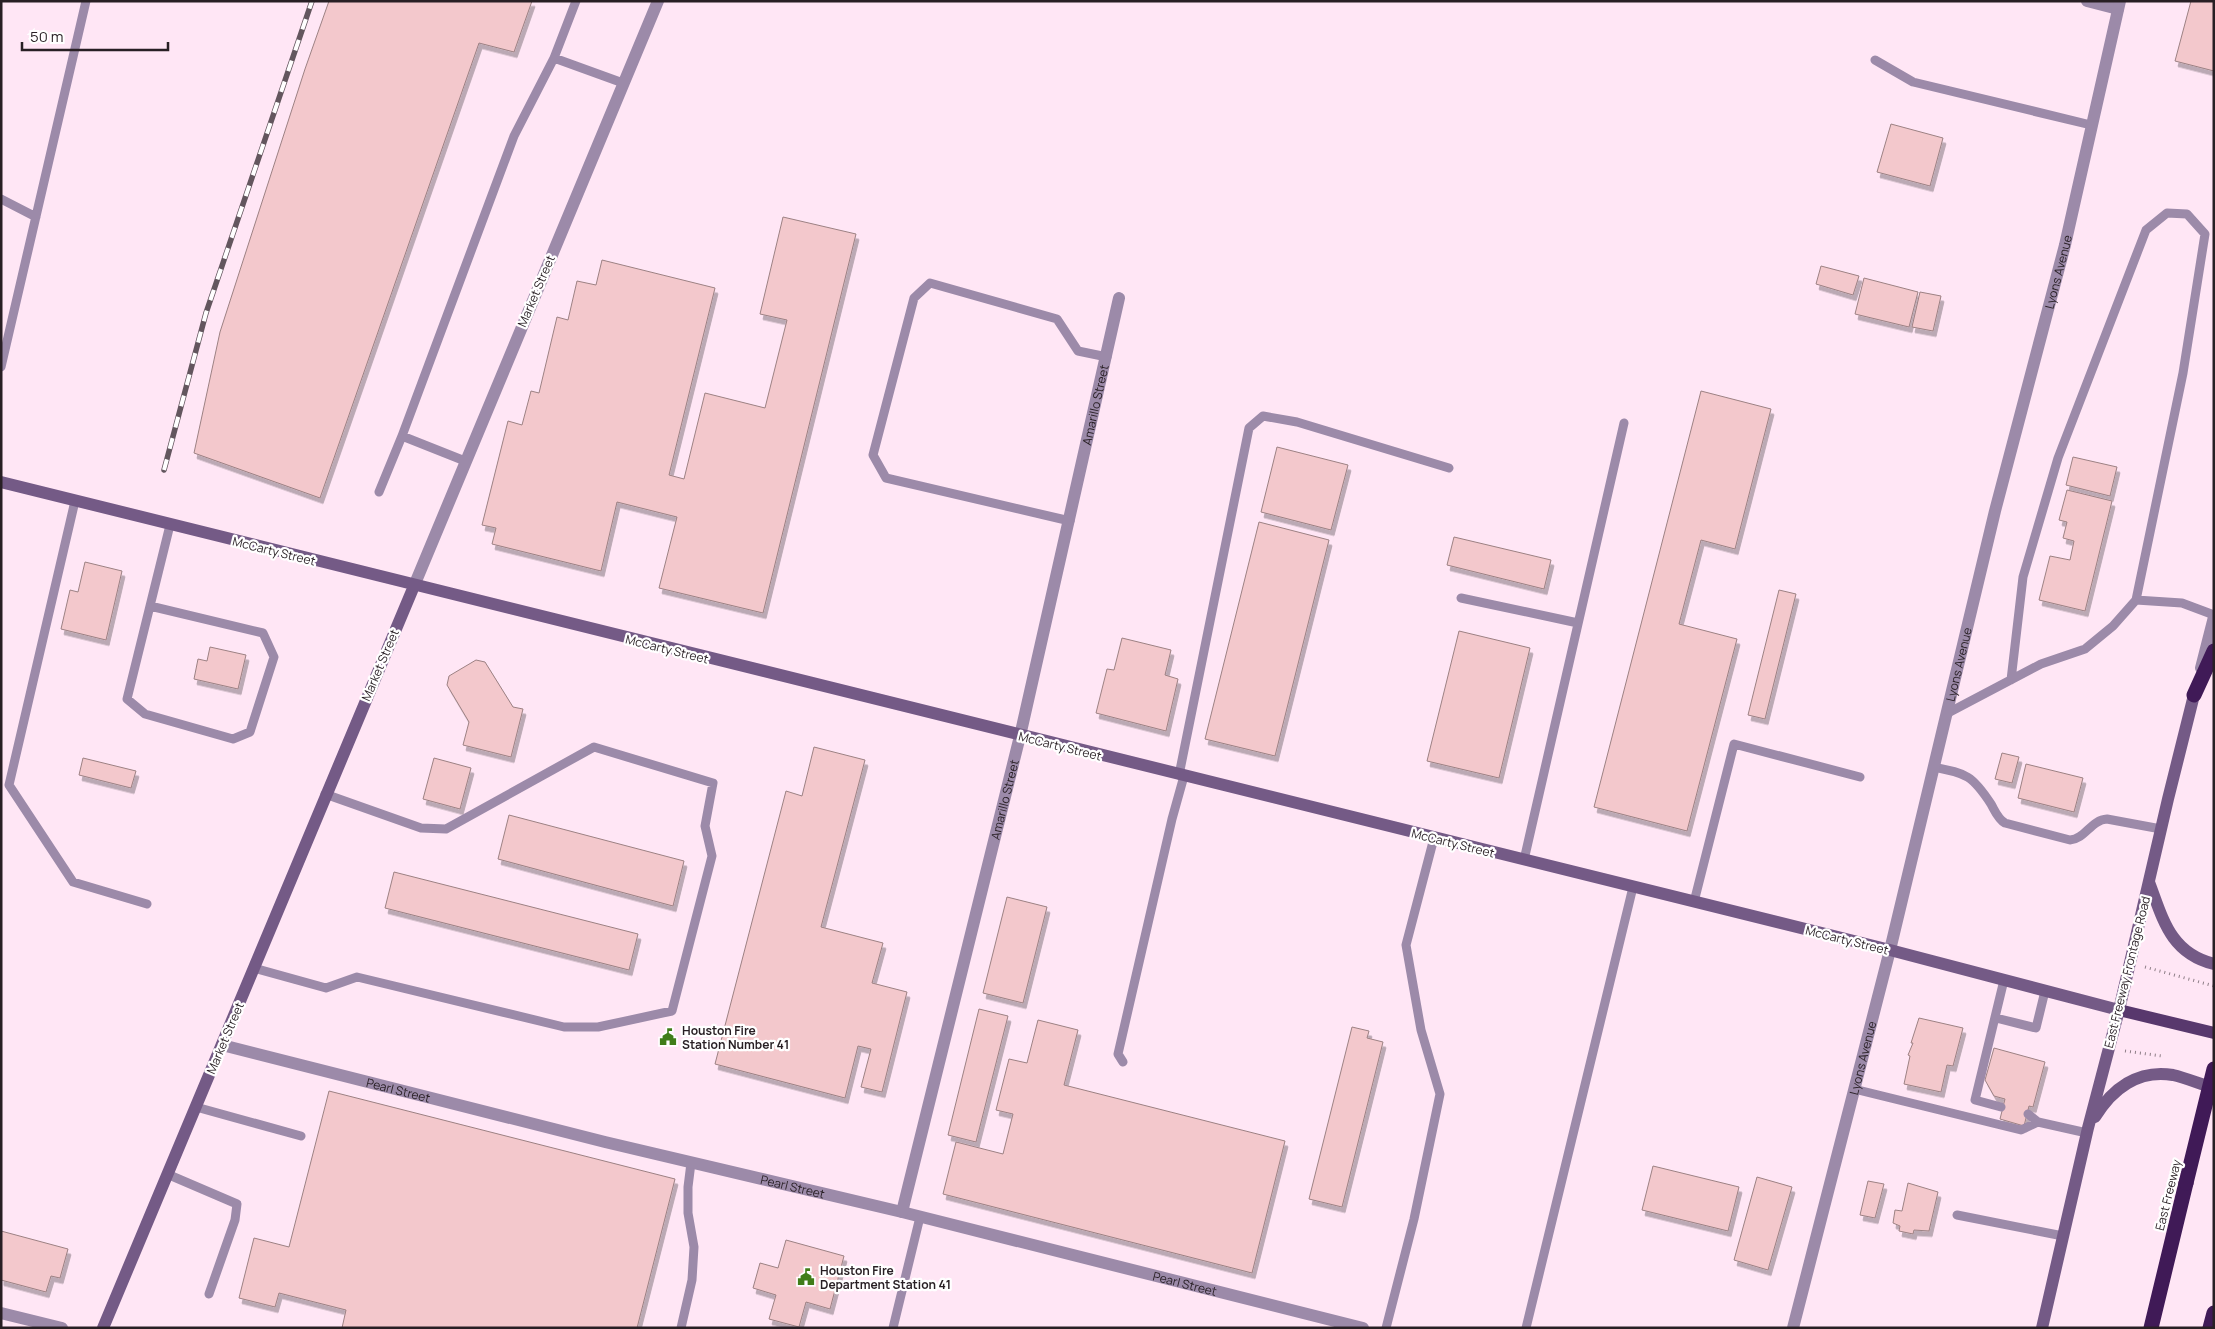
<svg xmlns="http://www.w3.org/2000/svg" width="2215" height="1329" viewBox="0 0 2215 1329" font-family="Manrope,sans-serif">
<defs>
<filter id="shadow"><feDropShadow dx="3" dy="5.5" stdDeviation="0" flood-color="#0004"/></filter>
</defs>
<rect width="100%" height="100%" fill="#ffe6f5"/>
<path fill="#f3c8cc" stroke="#9c8183" filter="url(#shadow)" d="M329,1H532L514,52L479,43L320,498L194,453L220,332L305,69Z
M2191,1H2214V71L2175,61Z
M1891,124L1943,138L1930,186L1877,172Z
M783,217L856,234L763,613L659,588L677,517L617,502L601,571L492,544L496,528L482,525L508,421L522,425L531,391L539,393L557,317L568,320L577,281L596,285L602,260L715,288L669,475L684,479L705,393L765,408L787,320L760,314Z
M1821,266L1859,276L1853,295L1816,284Z
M1864,278L1918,292L1909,327L1855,314Z
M1920,292L1941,296L1933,331L1912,327Z
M1701,391L1771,409L1735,549L1701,540L1679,624L1737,639L1687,831L1594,807Z
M1277,447L1348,465L1331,530L1261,512Z
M2073,457L2117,467L2110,496L2066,485Z
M2067,490L2112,501L2085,611L2039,600L2050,556L2070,560L2074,541L2063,538L2067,522L2059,520Z
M1259,522L1329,540L1275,756L1205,739Z
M1454,537L1551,560L1544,589L1447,565Z
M85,562L122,571L106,640L61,629L70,590L78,592Z
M1779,590L1796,594L1765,719L1748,715Z
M1459,631L1530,648L1499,778L1427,761Z
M1122,638L1171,650L1165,675L1178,679L1166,731L1096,713L1107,669L1114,670Z
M210,647L246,655L238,689L194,679L198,659L207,661Z
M476,660L485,662L513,707L523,709L511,757L463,745L469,722L447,685L449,676Z
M814,747L865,760L821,927L883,943L872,983L907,992L882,1092L861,1087L871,1049L858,1046L845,1098L715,1064L786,791L802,796Z
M2002,753L2019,757L2012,783L1995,779Z
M83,758L136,771L131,788L79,775Z
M434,758L471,768L460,809L423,799Z
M2026,764L2083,778L2074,812L2018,798Z
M509,815L684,861L673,906L498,859Z
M394,872L638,934L629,970L385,908Z
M1007,897L1047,907L1023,1003L983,993Z
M979,1009L1008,1016L976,1142L948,1135Z
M1919,1018L1963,1028L1953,1066L1947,1065L1941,1092L1904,1084L1910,1056L1908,1055L1913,1043H1911Z
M1038,1020L1078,1030L1064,1085L1285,1141L1252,1273L943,1194L956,1142L1003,1154L1013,1114L996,1110L1009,1059L1027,1063Z
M1352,1027L1369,1031L1367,1038L1383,1042L1342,1207L1309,1199Z
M1994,1048L2045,1062L2033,1107L2029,1106L2024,1126L2000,1119L2005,1099L1994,1096L1985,1080Z
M329,1091L675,1179L637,1328H342L346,1310L279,1293L275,1307L239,1298L254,1238L289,1247Z
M1653,1166L1739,1187L1728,1231L1642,1210Z
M1757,1177L1792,1187L1768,1270L1734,1260Z
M1868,1181L1884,1184L1875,1218L1860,1215Z
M1908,1183L1938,1192L1929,1231L1914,1230L1913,1234L1899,1231L1900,1226L1893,1223L1895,1210L1902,1211Z
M1,1231L68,1249L60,1278L51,1276L46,1292L1,1280Z
M786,1240L844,1256L830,1309L806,1302L799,1327L769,1319L776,1295L753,1288L760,1263L778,1268Z"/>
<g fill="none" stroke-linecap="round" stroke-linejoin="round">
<path stroke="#8e7e87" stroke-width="3" stroke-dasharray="1 4" stroke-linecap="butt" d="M2145,967L2214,986
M2125,1051L2162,1056"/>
<path stroke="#9c8aa9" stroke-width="9" d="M576,1L554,58L623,83
M1875,60L1913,82L2091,125
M1,199L36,217
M1,367L86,1
M402,436L514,136L554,58
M379,492L402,436L465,461
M75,501L9,785L73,882L147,904
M1070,521L886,478L873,455L914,298L930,283L1057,319L1078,351L1107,357
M1461,598L1578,623
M150,606L263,633L274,657L250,732L233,739L145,714L127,699L170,525
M2011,680L2023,577L2058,458L2146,230L2167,213L2187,214L2205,234L2183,373L2136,600
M1946,714L2041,664L2085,649L2113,626L2136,600L2182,603L2214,615
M1934,767C1967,774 1972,775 1991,804C1995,811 1998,819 2005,823L2070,840C2085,839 2091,820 2107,819L2161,829
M1179,775L1249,428L1263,416L1297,422L1449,468
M1524,860L1624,423
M1694,902L1734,744L1860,777
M254,968L326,988L357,977L564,1027H598L672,1011L712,856L705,826L713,783L594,747L446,829L421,828L325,794
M1996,1018L2036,1028L2045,991
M1123,1062L1118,1054L1172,819L1184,776
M1854,1089L2021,1130L2038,1122L2087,1133
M196,1107L301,1136
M2001,1107L1975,1100L2004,980
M2028,1114L2038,1122
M167,1174L237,1204L235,1220L209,1294
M1957,1215L2063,1236
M681,1328L692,1280L694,1247L688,1213V1187L691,1163
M893,1328L920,1217
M1386,1328L1414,1219L1440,1094L1421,1030L1406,945L1434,838
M1526,1328L1633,887"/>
<g stroke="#9c8aa9" stroke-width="12">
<path d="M2087,1L2118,9"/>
<path d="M2201,668L2214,617"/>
<path id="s1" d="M222,1045L605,1142L902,1212L1363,1328"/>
<path id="s2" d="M902,1212L1020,736L1119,298"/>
<path d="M1,1313L62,1328"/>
<path id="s3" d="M1793,1328L1890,950L1995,511L2065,245L2120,1"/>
</g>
<path stroke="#9c8aa9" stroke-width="12" d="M414,586L658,1"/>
<path stroke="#745a86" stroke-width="12" d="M1,482L1890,950L2119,1010
M2149,882C2163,919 2170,953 2214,964
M2095,1117C2112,1089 2138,1069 2173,1075C2186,1078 2200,1084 2214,1088
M103,1328L414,586
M2042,1328L2088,1128L2119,1010L2168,799L2194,695"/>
<path stroke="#58386d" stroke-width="12" d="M2119,1010L2214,1033"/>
<path stroke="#401a57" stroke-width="15" d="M2194,695L2214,651
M2151,1328L2186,1183
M2210,1328L2214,1313"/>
<g stroke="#63565e" stroke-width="5.5">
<path id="rail" d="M164,470L206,313L312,1"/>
</g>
<use href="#rail" stroke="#fff" stroke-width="4" stroke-dasharray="11" stroke-linecap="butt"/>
<path stroke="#401a57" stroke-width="15" d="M2186,1183L2214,1069"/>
</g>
<defs>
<g id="civic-bare" transform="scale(1.35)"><path d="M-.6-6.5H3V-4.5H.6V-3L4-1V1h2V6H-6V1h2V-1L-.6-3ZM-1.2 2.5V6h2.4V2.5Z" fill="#407d19" stroke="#fff" stroke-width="2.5" paint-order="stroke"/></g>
</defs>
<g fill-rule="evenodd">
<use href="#civic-bare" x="668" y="1037"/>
<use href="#civic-bare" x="806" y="1277"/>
</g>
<g text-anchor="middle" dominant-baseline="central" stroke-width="4.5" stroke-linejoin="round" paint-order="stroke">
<g font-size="12" fill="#281f24" stroke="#fff">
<text stroke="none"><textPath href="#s3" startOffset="1089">Lyons Avenue</textPath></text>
<text transform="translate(536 291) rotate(-67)">Market Street</text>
<text stroke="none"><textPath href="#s2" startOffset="830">Amarillo Street</textPath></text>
<text transform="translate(274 551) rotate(14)">McCarty Street</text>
<text transform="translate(667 649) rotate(14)">McCarty Street</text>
<text transform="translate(380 665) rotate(-67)">Market Street</text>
<text stroke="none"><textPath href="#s3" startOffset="684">Lyons Avenue</textPath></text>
<text transform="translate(1060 746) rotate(14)">McCarty Street</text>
<text stroke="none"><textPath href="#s2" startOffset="425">Amarillo Street</textPath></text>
<text transform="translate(1453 843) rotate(14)">McCarty Street</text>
<text transform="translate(1847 940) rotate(14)">McCarty Street</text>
<text transform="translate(2127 972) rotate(-76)">East Freeway Frontage Road</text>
<text transform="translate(225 1038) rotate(-67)">Market Street</text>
<text stroke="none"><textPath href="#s3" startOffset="279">Lyons Avenue</textPath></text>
<text stroke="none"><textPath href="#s1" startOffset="182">Pearl Street</textPath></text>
<text stroke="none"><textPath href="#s1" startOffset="588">Pearl Street</textPath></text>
<text transform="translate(2168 1195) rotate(-76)">East Freeway</text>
<text stroke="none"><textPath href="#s1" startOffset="992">Pearl Street</textPath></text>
</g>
<g font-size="12" font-weight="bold" fill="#281f24" stroke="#fff" text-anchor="start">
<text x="682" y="1030">Houston Fire<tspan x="682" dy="14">Station Number 41</tspan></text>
<text x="820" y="1270">Houston Fire<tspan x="820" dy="14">Department Station 41</tspan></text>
</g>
</g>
<rect width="2215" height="1329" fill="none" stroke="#281f24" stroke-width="5"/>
<path d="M22 42v8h146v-8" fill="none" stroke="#281f24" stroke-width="2.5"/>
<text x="30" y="42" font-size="15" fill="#281f24" stroke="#ffffff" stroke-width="4" paint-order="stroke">50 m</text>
</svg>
